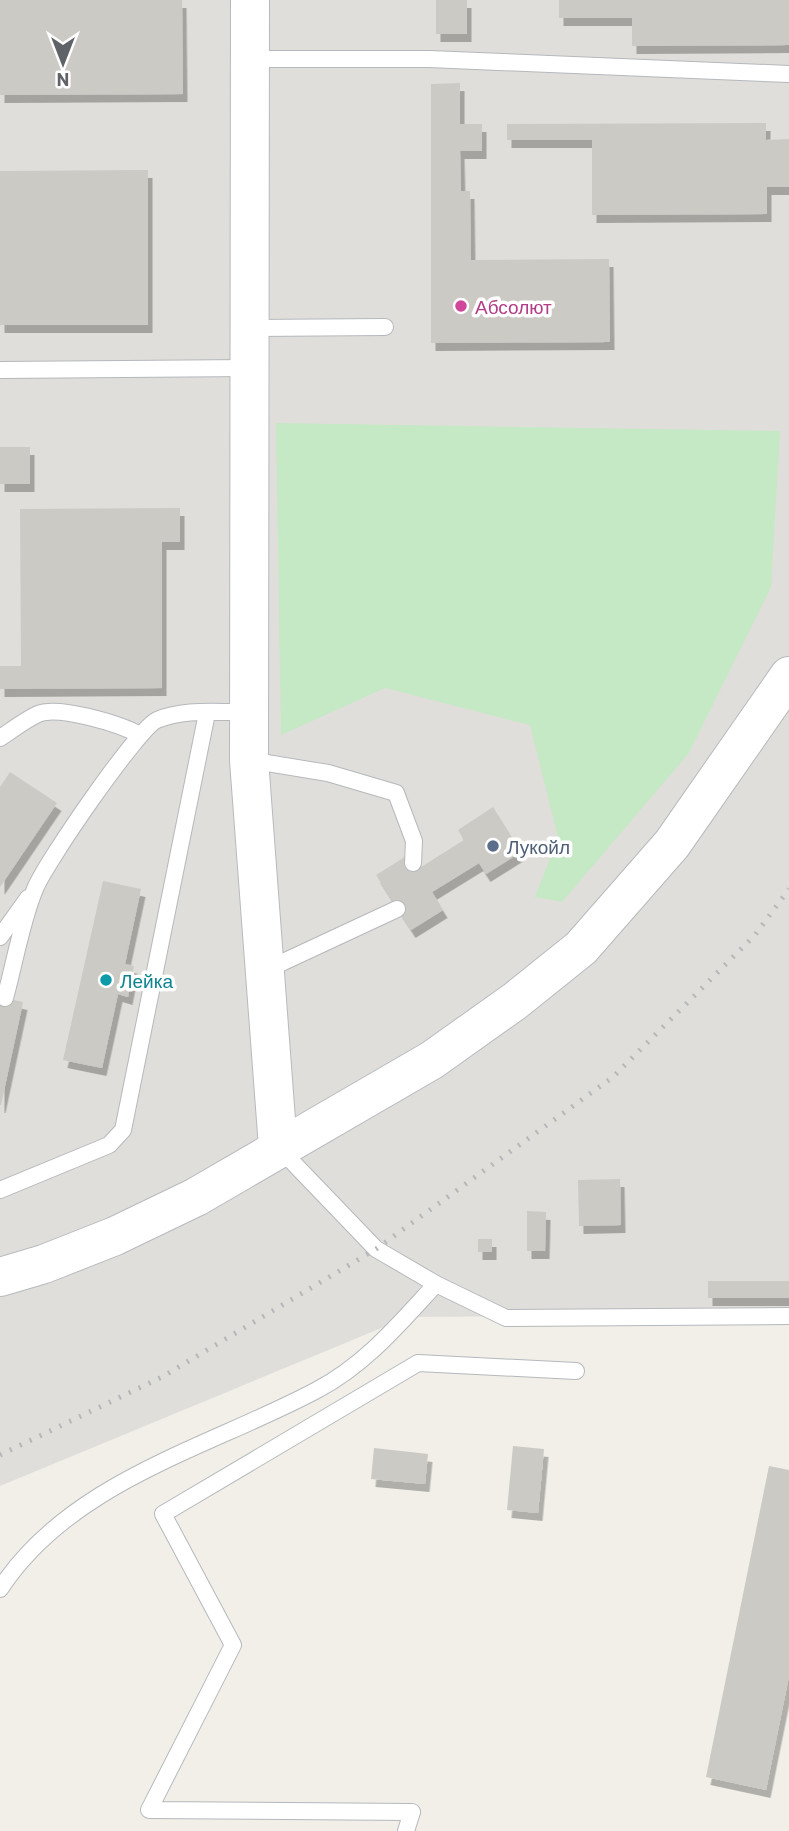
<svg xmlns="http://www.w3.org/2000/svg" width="789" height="1831" viewBox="0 0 789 1831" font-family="Barlow,sans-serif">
<defs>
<filter id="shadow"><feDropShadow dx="4.5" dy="8" stdDeviation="0" flood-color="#0004"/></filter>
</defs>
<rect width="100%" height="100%" fill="#f1efe8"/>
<path fill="#e0deda" d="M0,0H789V1314L408,1317L0,1486Z"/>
<path fill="#c5e8c5" d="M276,423L780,431L771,587L689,753L562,902L535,897L558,837L530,725L385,688L281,735Z"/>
<path fill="#cccac5" filter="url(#shadow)" d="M0,0H182L183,94L0,95Z
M436,0H467V34H436Z
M559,0H789V45L632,46V18H559Z
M460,83V124H482V151H460L461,191H470L471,260L609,259L610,342L431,343V84Z
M766,123V140L789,139V187H767V214L592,215V140H507V124Z
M148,170V325H0V171Z
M0,447H30V484H0Z
M180,508V542H162V688L0,689V666H21L20,509Z
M10,772L57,803L0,887V787Z
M493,807L521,852L486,874L479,863L432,892L443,910L411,930L376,875L408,855L418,869L464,840L458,830Z
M103,881L141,889L125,964L134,966L128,997L118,994L102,1068L63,1060Z
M0,997L23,1002L1,1105H0Z
M620,1179L621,1225L579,1226L578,1180Z
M527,1211L546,1212L545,1251H527Z
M478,1239H492V1252H478Z
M708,1281H789V1298H708Z
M513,1446L544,1449L538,1513L507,1510Z
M374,1448L428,1454L425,1484L371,1479Z
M769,1466L789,1470V1676L766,1790L706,1777Z"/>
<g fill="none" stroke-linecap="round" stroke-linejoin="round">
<g stroke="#b5b8bc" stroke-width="18">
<path id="lane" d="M250,59H429L789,74
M248,328L385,327
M0,370L249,368
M0,738C12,730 25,720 38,714C58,705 120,724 140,735
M249,760L328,773L396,793L414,841L413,863
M0,937L28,898
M266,970L397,909
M5,998C15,962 21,923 35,889C44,865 138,728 157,720C185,708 219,713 248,712
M280,1149L376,1249L436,1284L506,1318L789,1316
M0,1190L109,1145L123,1130L207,713
M0,1589C71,1481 208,1448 317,1390C366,1364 399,1324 436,1284
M406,1831L412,1812L149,1810L233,1645L163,1514L418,1363L576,1371"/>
</g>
<g stroke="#b6babf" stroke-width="40">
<path id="secondary" d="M250,0L249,760L278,1147
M0,1277L44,1264L115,1236L196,1197L432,1060L515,1001L581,948L672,844L789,676"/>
</g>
<use href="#lane" stroke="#fff" stroke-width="16"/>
<use href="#secondary" stroke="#fff" stroke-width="38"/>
<path stroke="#b6b7b8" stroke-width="5" stroke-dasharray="2 9" stroke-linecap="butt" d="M0,1455L162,1377L376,1249L613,1077L755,935L789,889"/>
</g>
<circle fill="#d1479c" stroke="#fff" stroke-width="2.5" cx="461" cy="306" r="7"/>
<circle fill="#5c6f8a" stroke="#fff" stroke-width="2.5" cx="493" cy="846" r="7"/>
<circle fill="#0f9aa8" stroke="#fff" stroke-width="2.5" cx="106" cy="980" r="7"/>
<g text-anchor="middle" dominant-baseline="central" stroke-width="7" stroke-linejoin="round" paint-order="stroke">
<g font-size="19" fill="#b23c85" stroke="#fff" text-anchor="start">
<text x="475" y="306">Абсолют</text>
</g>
<g font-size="19" fill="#4e5e75" stroke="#fff" text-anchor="start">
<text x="507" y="846">Лукойл</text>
</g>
<g font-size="19" fill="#0d838f" stroke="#fff" text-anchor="start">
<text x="120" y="980">Лейка</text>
</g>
</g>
<g transform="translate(63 63) rotate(180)" stroke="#ffffff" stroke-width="5" paint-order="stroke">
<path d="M0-5L12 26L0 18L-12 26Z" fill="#5f6368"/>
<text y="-10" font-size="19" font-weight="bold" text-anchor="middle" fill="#5f6368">N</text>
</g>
</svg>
